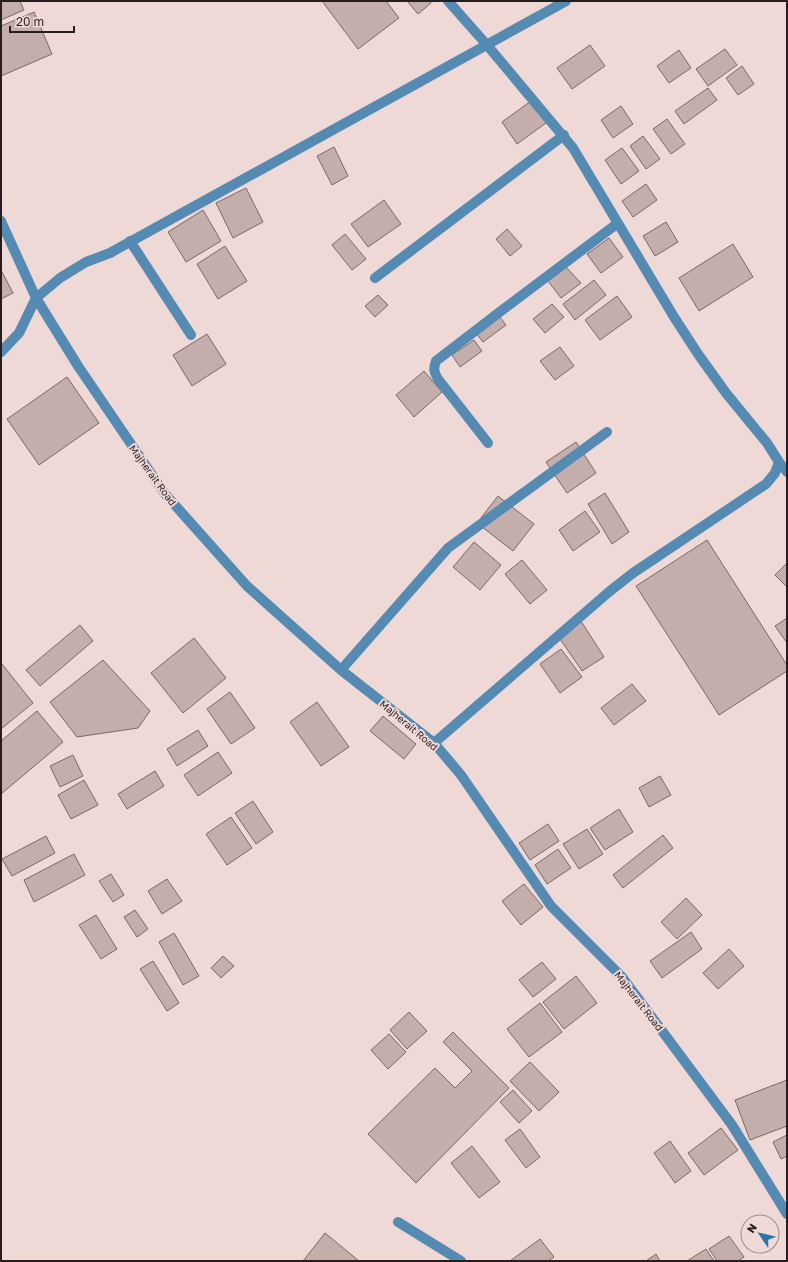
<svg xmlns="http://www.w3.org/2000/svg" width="788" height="1262" viewBox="0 0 788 1262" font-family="'Golos Text',sans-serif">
<rect width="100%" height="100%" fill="#efd9d7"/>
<path fill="#c3aeac" stroke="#7b6866" d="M1,1H20L24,10L1,20Z
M322,1H386L399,18L358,49Z
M407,1H430L431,3L418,14Z
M34,12L52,54L1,76V26Z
M590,45L605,66L572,89L557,68Z
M725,49L737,65L708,86L696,69Z
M679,50L691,68L669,83L657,66Z
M742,66L754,84L738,95L726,78Z
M708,88L717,100L684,124L675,111Z
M531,101L546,123L517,144L502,122Z
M621,106L633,124L613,138L601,120Z
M667,119L685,144L671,154L653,129Z
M643,136L660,159L646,169L630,146Z
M334,147L348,176L332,185L317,156Z
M622,148L639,171L621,184L605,160Z
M646,184L657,200L633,217L622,201Z
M246,188L263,222L233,238L216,203Z
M384,200L401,224L368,247L351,224Z
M203,210L221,241L186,262L168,232Z
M666,222L678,242L655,256L643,236Z
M507,229L522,246L510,256L496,239Z
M345,234L366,259L352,270L332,245Z
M609,238L623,257L601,273L587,254Z
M733,244L753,277L699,311L679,278Z
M225,246L247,281L218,299L197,264Z
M564,265L581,283L561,298L548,281Z
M1,270L13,293L1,299Z
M594,280L606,295L575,320L563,304Z
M378,295L388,305L375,317L365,306Z
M617,296L632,317L600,340L585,320Z
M552,304L564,317L545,333L533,319Z
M499,316L506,325L483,342L476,333Z
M207,334L226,364L192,386L173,355Z
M474,340L482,351L460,367L452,355Z
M560,347L574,366L555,380L540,361Z
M424,371L442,392L414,417L396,395Z
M67,377L99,423L39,465L7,419Z
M576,442L596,473L567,493L546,462Z
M605,493L629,532L612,544L588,504Z
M498,496L534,524L513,551L477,523Z
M585,511L600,532L573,551L559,530Z
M707,540L787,665V671L719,715L636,586Z
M474,542L501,565L480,590L453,567Z
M522,560L547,590L530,604L505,574Z
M787,563V587L775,575Z
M787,618V643L775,626Z
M581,621L604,657L582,671L558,636Z
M80,625L93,641L40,686L26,670Z
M194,638L226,678L183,713L151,673Z
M561,649L582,677L560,693L540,664Z
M103,660L150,711L138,728L77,737L50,702Z
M2,664L33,703L1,729V665Z
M632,684L646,701L614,725L601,708Z
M230,692L255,728L231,744L207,709Z
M317,702L349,747L321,766L290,722Z
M37,711L63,742L1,794V741Z
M383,716L416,744L404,759L370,731Z
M198,730L208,746L177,766L167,749Z
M218,752L232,773L198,796L184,775Z
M73,755L83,776L60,787L50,766Z
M155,771L164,786L127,809L118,794Z
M660,776L671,795L649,807L639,788Z
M84,780L98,805L71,819L58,795Z
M253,801L273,832L256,844L235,813Z
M619,809L633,832L605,850L590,828Z
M231,817L252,848L227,865L206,834Z
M548,824L559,841L530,860L519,843Z
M587,829L603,854L579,869L563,844Z
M663,835L673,848L623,888L613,875Z
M46,836L55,853L12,876L2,859Z
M558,849L571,868L547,884L535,865Z
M74,854L85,875L34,902L24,880Z
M111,874L124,895L113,902L99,881Z
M167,879L182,901L162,914L148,891Z
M524,884L543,907L521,925L502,901Z
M686,898L702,915L677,939L661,922Z
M135,910L148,929L137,937L124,917Z
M96,915L117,949L101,959L79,925Z
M691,932L702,949L662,978L650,961Z
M174,933L199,976L183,985L159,942Z
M729,949L744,966L718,989L703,973Z
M223,956L234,966L221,978L211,968Z
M153,961L179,1003L167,1011L140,969Z
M542,962L556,979L533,997L519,980Z
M576,976L597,1003L564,1029L543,1002Z
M540,1003L562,1032L529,1057L507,1029Z
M409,1012L427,1031L407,1049L390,1030Z
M453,1032L509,1088L416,1183L368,1134L435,1068L455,1088L472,1071L443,1042Z
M389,1034L406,1052L388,1069L371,1050Z
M530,1062L559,1092L539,1111L510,1081Z
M787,1080V1126L750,1140L735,1100Z
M513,1090L532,1111L519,1123L500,1102Z
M721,1128L738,1150L704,1175L688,1153Z
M520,1129L540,1157L526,1168L505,1140Z
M787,1135V1156L781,1159L773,1142Z
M670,1141L691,1171L675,1183L654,1153Z
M472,1146L500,1182L479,1198L451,1163Z
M325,1233L359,1261H303Z
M729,1236L744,1257L738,1261H717L709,1249Z
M540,1239L554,1257L548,1261H510Z
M706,1249L714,1261H687Z
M656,1254L660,1261H646Z"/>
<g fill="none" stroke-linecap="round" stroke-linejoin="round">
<path stroke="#558ab3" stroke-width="10" d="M1,221L36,298L78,366L165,494L247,586L341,670L434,743L461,775L551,906L622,977L732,1125L787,1214
M130,241L191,335
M375,278L564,135
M1,352L19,333L36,298L60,278L86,262L110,253L566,1
M488,443L438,379C434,372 433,369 436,361L501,311L618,223
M779,462L787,472
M341,670L448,548L607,432
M434,743L610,591L633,573L766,484L775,473L779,462L767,443L726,393L698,354L674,317L573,148L487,45L448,1
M398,1222L461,1261"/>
</g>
<g text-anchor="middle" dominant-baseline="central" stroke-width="4" stroke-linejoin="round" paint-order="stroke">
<g font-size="10" fill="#261e1e" stroke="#efd9d7">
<text transform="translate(153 475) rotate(54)">Majherait Road</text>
<text transform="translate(409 725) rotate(40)">Majherait Road</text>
<text transform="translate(639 1001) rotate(52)">Majherait Road</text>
</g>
</g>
<rect width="788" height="1262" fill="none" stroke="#261e1e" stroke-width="4"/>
<g transform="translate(760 1234) rotate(305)"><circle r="19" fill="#efd9d7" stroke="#9f8e8d"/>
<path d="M0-3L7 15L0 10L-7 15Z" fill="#2a74a8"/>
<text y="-6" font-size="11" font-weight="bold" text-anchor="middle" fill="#261e1e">N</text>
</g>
<path d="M10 26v6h64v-6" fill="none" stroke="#261e1e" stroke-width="2"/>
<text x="16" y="26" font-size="12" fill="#261e1e" stroke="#efd9d7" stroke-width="3" paint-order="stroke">20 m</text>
</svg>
